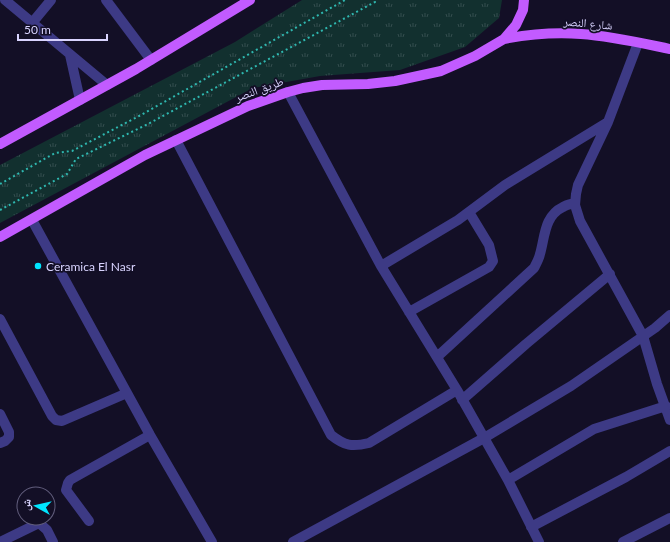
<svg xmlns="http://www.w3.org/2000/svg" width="670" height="542" viewBox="0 0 670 542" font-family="Lato,'Noto Naskh Arabic',sans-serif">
<defs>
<pattern id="park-tufts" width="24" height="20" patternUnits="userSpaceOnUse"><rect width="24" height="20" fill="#12302f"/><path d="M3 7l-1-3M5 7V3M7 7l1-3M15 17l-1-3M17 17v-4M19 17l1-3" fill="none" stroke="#344d4e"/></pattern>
</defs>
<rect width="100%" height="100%" fill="#130f26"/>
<path fill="url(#park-tufts)" d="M302,0H502L499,18L465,47L400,70L320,76L253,88L0,223V165L235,42Z"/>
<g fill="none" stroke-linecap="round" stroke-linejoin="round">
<path stroke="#2fb8b0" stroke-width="2" stroke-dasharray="2 3" stroke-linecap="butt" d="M0,184L55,153L72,151L141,115L345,0
M0,210L67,174L76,159L148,124L375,2V0"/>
<path stroke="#3d3a85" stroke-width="10" d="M5,0L107,85
M106,0L151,60
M32,23L51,0
M638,43L608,122L578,185L576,194L575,205L580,221L643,336L657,384L670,420
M70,55L80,100
M288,92L381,266L457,390L508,480L539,542
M176,140L331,435C345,446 352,447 369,443L457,390
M32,220L150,435L212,542
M381,266L458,220L505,185L608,122
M409,312L489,267L493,261L489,245L469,212
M0,319L52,416L56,420L62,421L127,393
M437,357L534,268C536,264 539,259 540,254C545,237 544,216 563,207C566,205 571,204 575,203
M462,400L526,344L610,274
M0,414L9,432V437L5,441L0,443
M508,480L594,429L666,406
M89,521L66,490L68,483L70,480L150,435
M531,527L626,477L670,451
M0,542L39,523L47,530L53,542
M293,542L484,438L571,386L655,328L670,315
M623,542L670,518"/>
<path stroke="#c25bff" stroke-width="10" d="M504,39C530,34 555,32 581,34C611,36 641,43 670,49
M0,144L136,69L250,0
M0,237L145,155L248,106L288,92L303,88L322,85L368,84L395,81L441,71L475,56L504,39L516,25L523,10L524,0"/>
</g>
<circle fill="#00e5ff" stroke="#130f26" stroke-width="1.5" cx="38" cy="266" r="4"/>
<g text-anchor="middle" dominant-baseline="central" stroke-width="3.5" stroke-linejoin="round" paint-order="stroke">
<g font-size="12" fill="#d9d4ff" stroke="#130f26">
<text transform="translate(588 23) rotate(5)">شارع النصر</text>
<text transform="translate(259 89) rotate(-20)">طريق النصر</text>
</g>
<g font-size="12" fill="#d9d4ff" stroke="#130f26" text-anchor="start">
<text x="46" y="266">Ceramica El Nasr</text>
</g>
</g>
<g transform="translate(36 506) rotate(278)"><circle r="19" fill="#130f26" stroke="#625e7d"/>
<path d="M0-3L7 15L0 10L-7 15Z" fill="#00e5ff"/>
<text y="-6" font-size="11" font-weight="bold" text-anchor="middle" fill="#d9d4ff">ش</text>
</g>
<path d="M18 34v6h89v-6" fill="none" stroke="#d9d4ff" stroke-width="2"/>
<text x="24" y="34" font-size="12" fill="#d9d4ff" stroke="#130f26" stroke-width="3" paint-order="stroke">50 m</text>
</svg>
